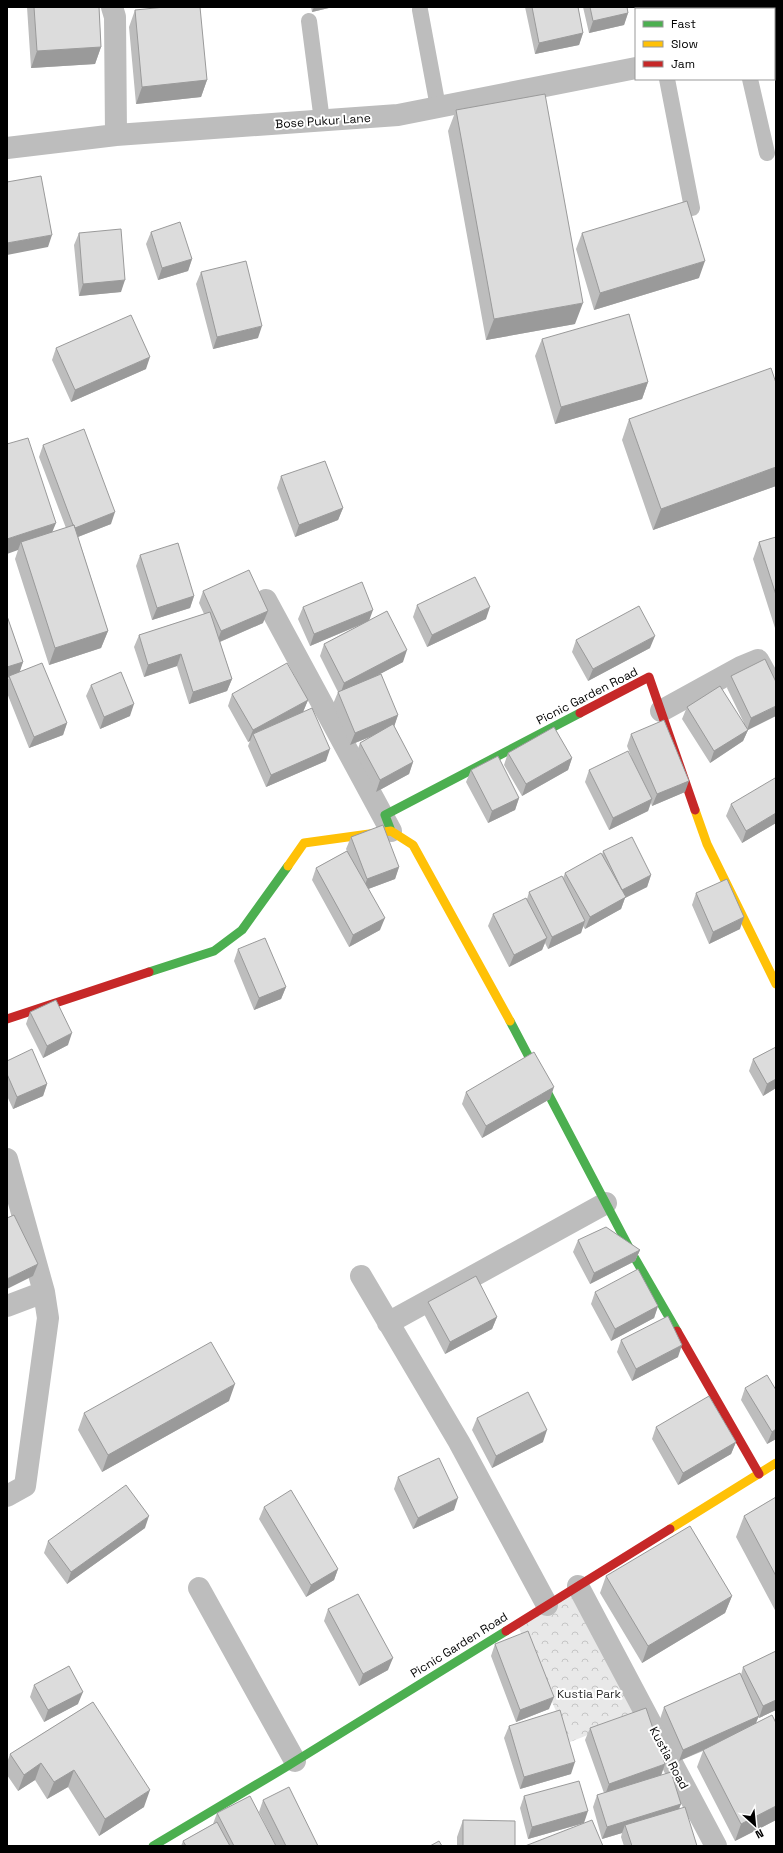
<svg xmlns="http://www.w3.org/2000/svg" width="783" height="1853" viewBox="0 0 783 1853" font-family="'Space Grotesk',sans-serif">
<defs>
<pattern id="forest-crowns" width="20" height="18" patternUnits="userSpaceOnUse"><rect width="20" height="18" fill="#e8e8e8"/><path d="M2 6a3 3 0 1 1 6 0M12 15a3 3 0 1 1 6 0" fill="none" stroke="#c5c5c5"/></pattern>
</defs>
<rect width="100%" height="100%" fill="#fff"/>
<path fill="url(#forest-crowns)" d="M578,1586L641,1714L570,1742L517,1624Z"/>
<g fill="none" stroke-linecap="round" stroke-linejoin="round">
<path stroke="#bdbdbd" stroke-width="16" d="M717,7L718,9
M420,10L438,107
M309,21L322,121
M667,79L692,208
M750,79L767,153"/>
<path stroke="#bdbdbd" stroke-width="22" d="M112,7L115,17L116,135
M774,32L776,31
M7,148L116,135L398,115L636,68
M266,600L391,831
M661,711L741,667L758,660L776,692
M7,1159L44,1292L48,1318L25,1486L7,1496
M361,1276L459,1442L547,1605
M7,1306L44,1292
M388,1323L606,1203
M578,1586L716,1846
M199,1588L295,1761"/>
<path stroke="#4caf50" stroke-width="9" d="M391,831L385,815L580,713
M149,972L214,951L242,930L288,866
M510,1021L633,1255L677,1331
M153,1846L286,1767L506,1631"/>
<path stroke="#ffc107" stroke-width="9" d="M695,810L707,844L776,984
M288,866L304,843L391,831L413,845L510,1021
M670,1529L776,1463"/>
<path stroke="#c62828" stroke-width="9" d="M580,713L649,677L695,810
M7,1019L149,972
M677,1331L759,1474
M506,1631L670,1529"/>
</g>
<path fill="#bdbdbd" d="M27,7H99L101,47L95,64L31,68Z
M311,7H333L312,12Z
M525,7H578L583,33L579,45L535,54Z
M583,7H627L628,13L624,25L589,33Z
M135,10L207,80L201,97L136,104L129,27Z
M456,110L575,324L486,340L448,131Z
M151,232L192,259L188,271L158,280L146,244Z
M79,233L121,292L79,296L74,245Z
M582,233L699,278L594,310L576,249Z
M201,272L258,338L213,349L196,284Z
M542,339L648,382L642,399L555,424L535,356Z
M56,348L146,369L71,402L52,360Z
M776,383V486L653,530L622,440L629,419Z
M7,444L52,532L66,528L39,457L43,445L111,524L78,537L108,631L101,648L49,665L15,559L18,550Z
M281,476L343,508L338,520L295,537L277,488Z
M776,537V628H775L753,559L759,542Z
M140,555L194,596L190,608L152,620L136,566Z
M203,591L263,623L220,642L232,679L227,691L189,704L177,666L144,677L134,647L139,635L204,614L199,603Z
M417,605L486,619L427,647L413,617Z
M303,607L369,620L403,662L376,676L398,715L394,726L413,762L409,774L376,792L356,754L360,743L370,737L350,745L333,704L338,692L320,656L324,644L360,625L310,646L298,619Z
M7,616L23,662L19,672L67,723L63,735L29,748L7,693V682L9,677L7,678Z
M576,640L650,648L588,681L572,652Z
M731,676L776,682L748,730L743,741L710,763L682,719L687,707L744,723L727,688Z
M91,685L130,716L100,729L86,696Z
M232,694L308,700L303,712L326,761L266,787L248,746L250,741L248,742L228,706Z
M631,734L685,792L652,806L651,803L648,811L609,830L585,782L589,770L632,759L627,746Z
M508,753L572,758L568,770L522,796L504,765Z
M471,770L519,798L515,810L488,823L466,782Z
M776,780V823L742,843L726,816L731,804Z
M351,837L399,867L395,879L368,889L380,930L349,947L312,880L316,868L347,851L346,849Z
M603,851L651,875L647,887L625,898L621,909L585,929L583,926L581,933L548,949L545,943L542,950L509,967L488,926L493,914L527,899L529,892L563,878L565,873L602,855Z
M696,893L740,929L709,944L692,905Z
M238,949L286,987L281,999L254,1010L234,961Z
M30,1012L68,1045L43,1058L26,1024Z
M776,1047V1088L763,1096L749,1071L753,1059Z
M7,1061L47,1084L43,1096L13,1109L7,1096Z
M466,1092L550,1099L482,1138L462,1104Z
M578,1240L640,1250L635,1261L590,1284L573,1252Z
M595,1292L658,1306L654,1318L611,1341L591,1304Z
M428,1302L497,1317L492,1329L445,1354L424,1314Z
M621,1340L678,1357L632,1381L617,1352Z
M745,1388L776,1390V1439L767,1444L741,1400Z
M229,1401L102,1472L78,1430L84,1413Z
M477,1418L543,1442L492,1468L472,1430Z
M656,1427L736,1442L731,1454L678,1485L652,1439Z
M398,1477L454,1510L413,1529L394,1489Z
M776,1497V1612L736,1537L744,1516Z
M264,1507L338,1569L334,1580L306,1597L259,1519Z
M145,1528L67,1584L44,1553L48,1541Z
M606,1576L732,1596L725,1613L642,1663L600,1593Z
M328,1609L388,1670L359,1686L324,1621Z
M495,1644L549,1709L516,1722L491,1656Z
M776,1651V1710L759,1718L758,1717L756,1723H776V1820L735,1841L697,1767L703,1751L679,1761L660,1719L664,1707L741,1675L743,1667Z
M34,1685L78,1704L44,1722L30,1697Z
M93,1702L144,1807L99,1836L68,1787L47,1799L35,1780L18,1791L7,1775V1763L10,1754Z
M509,1726L571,1774L520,1789L504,1738Z
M590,1728L661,1775L681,1804L679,1808L697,1846H624L621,1837L622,1833L602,1839L593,1807L597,1795L604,1793L585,1740Z
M524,1796L584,1823L528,1839L520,1808Z
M263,1800L318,1846H276L259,1812Z
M217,1813L276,1846H181L183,1841L213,1824Z
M463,1820L515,1846H457V1837Z"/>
<path fill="#9a9a9a" d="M314,7H333L312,12Z
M628,13L624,25L589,33L593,21Z
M583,33L579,45L535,54L539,43Z
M101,47L95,64L31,68L37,51Z
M207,80L201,97L136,104L142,87Z
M52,235L48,247L7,255V243Z
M192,259L188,271L158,280L162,268Z
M705,261L699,278L594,310L600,293Z
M125,280L121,292L79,296L83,284Z
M583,303L575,324L486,340L494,319Z
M262,326L258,338L213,349L217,337Z
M150,357L146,369L71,402L75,390Z
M648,382L642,399L555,424L561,407Z
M776,467V486L653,530L661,509Z
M343,508L338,520L295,537L299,525Z
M115,512L111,524L70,540L74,528Z
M56,523L49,540L21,542L18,550L7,554V539Z
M194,596L190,608L152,620L157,608Z
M490,607L486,619L427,647L432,635Z
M373,610L369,621L310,646L314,634Z
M268,611L263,623L217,643L221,631Z
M108,631L101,648L49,665L55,648Z
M655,636L650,648L588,681L593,669Z
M407,650L403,662L340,695L344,683Z
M181,654L177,666L144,677L148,665Z
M23,662L19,674L7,678V667Z
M232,679L227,691L189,704L193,692Z
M308,700L303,712L253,734L250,741L248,742L253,730Z
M134,704L130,716L100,729L104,717Z
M776,706V716L748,730L743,741L710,763L714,751L747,730L751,718Z
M398,715L394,727L350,745L355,733Z
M67,723L63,735L29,748L34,737Z
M330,749L326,761L266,787L271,775Z
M572,758L568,770L522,796L526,784Z
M413,762L409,774L376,792L380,780Z
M689,781L685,792L652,806L657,794Z
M519,798L515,810L488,823L492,811Z
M652,799L648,811L609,830L613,818Z
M776,813V823L742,843L746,831Z
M399,867L395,879L363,891L367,879Z
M651,875L647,887L625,898L621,909L585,929L590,917L618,901L622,890Z
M744,917L740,929L709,944L713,932Z
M385,918L380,930L349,947L353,935Z
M585,921L581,933L548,949L552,937Z
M547,938L542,950L509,967L514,955Z
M286,987L281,999L254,1010L259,998Z
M72,1033L68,1045L43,1058L47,1046Z
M776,1079V1088L763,1096L767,1084Z
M47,1084L43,1096L13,1109L17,1097Z
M554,1087L550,1099L482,1138L486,1126Z
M640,1250L635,1261L590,1284L594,1273Z
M38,1264L33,1276L7,1289V1279Z
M658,1306L654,1318L611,1341L615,1329Z
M497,1317L492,1329L445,1354L450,1342Z
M682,1345L678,1357L632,1381L636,1369Z
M235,1384L229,1401L102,1472L108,1455Z
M776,1429V1439L767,1444L772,1432Z
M547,1430L543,1442L492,1468L496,1456Z
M736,1442L731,1454L678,1485L683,1473Z
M458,1498L454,1510L413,1529L418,1518Z
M149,1516L145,1528L67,1584L71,1572Z
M338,1569L334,1580L306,1597L311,1585Z
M732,1596L725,1613L642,1663L648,1646Z
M393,1658L388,1670L359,1686L363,1674Z
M83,1692L78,1704L44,1722L48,1710Z
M554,1697L549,1709L516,1722L520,1710Z
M776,1700V1710L759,1718L763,1706Z
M759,1716L754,1727L679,1761L683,1750Z
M575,1762L571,1774L520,1789L524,1777Z
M41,1763L35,1780L18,1791L24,1775Z
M665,1764L661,1776L605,1795L609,1784Z
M74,1770L68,1787L47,1799L54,1782Z
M150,1790L144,1807L99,1836L105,1819Z
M681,1804L676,1816L625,1825L622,1833L602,1839L607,1827Z
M776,1806V1820L735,1841L741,1824Z
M588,1811L584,1823L528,1839L532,1827Z"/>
<path fill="#dcdcdc" stroke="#9a9a9a" d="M34,7H99L101,47L37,51Z
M165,7H200L207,80L142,87L135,10Z
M532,7H578L583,33L539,43Z
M590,7H627L628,13L593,21Z
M545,94L583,303L494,319L456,110Z
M41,176L52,235L7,243V182Z
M687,201L705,261L600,293L582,233Z
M180,222L192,259L162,268L151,232Z
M121,229L125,280L83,284L79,233Z
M246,261L262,326L217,337L201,272Z
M629,314L648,382L561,407L542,339Z
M131,315L150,357L75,390L56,348Z
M771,368L776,383V467L661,509L629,419Z
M84,429L115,512L75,528L74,525H73L43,445Z
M28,438L56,523L7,539V444Z
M325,461L343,508L299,525L281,476Z
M74,525L108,631L55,648L21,542Z
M776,537V595L759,542Z
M178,543L194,596L157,608L140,555Z
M249,570L268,611L221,631L203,591Z
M475,577L490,607L432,635L417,605Z
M362,582L373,610L314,634L303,607Z
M639,606L655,636L593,669L576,640Z
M387,611L407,650L344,683L324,644Z
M210,612L232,679L193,692L181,654L148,665L139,635Z
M7,616L23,662L7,667Z
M765,659L776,682V706L751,718L731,676Z
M42,663L67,723L34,737L9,676Z
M287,663L308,700L253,730L232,694Z
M121,672L134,704L104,717L91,685Z
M381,674L398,715L355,733L338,692Z
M720,686L748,730L714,751L687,707Z
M312,708L330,749L271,775L253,734Z
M664,720L689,781L657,794L631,734Z
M393,724L413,762L380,780L360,743Z
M554,727L572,758L526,784L508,753Z
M628,751L652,799L613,818L589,770Z
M498,756L519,798L492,811L471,770Z
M775,778L776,780V813L746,831L731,804Z
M383,825L399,867L367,879L351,837Z
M632,837L651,875L622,890L603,851Z
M347,851L385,918L353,935L316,868Z
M601,853L626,897L590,917L565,873Z
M562,876L585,921L552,937L529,892Z
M727,879L744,917L713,932L696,893Z
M526,898L547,938L514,955L493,914Z
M265,938L286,987L259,998L238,949Z
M56,1000L72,1033L47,1046L30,1012Z
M776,1047V1079L767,1084L753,1059Z
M32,1049L47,1084L17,1097L7,1074V1061Z
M534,1052L554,1087L486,1126L466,1092Z
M14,1215L38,1264L7,1279V1218Z
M606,1227L640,1250L594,1273L578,1240Z
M638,1269L658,1306L615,1329L595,1292Z
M476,1276L497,1317L450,1342L428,1302Z
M668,1316L682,1345L636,1369L621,1340Z
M211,1342L235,1384L108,1455L84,1413Z
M767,1375L776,1390V1429L772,1432L745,1388Z
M528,1392L547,1430L496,1456L477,1418Z
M709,1396L736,1442L683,1473L656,1427Z
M439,1458L458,1498L418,1518L398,1477Z
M126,1485L149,1516L71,1572L48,1541Z
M291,1490L338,1569L311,1585L264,1507Z
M776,1497V1576L744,1516Z
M690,1526L732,1596L648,1646L606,1576Z
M358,1594L393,1658L363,1674L328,1609Z
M528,1631L554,1697L520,1710L495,1644Z
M776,1651V1700L763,1706L743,1667Z
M69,1666L83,1692L48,1710L34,1685Z
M740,1673L759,1716L683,1750L664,1707Z
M93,1702L150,1790L105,1819L74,1770L54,1782L41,1763L24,1775L10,1754Z
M646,1708L665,1764L609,1784L590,1728Z
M560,1710L575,1762L524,1777L509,1726Z
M772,1715L776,1723V1806L741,1824L703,1750Z
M671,1772L681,1804L607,1827L597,1795Z
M579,1781L588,1811L532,1827L524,1796Z
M289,1787L318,1846H286L263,1800Z
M250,1796L276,1846H234L217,1813Z
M685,1807L697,1846H632L625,1825Z
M463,1820L515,1821V1846H463Z
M592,1820L603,1846H525Z
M217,1822L230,1846H186L183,1841Z
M439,1841L442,1846H430Z"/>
<g text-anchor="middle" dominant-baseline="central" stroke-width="4" stroke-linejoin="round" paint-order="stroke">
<g font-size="12" fill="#000" stroke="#fff">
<text transform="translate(323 121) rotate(-4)">Bose Pukur Lane</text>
<text transform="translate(587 696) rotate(-27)">Picnic Garden Road</text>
<text transform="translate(459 1645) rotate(-32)">Picnic Garden Road</text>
<text transform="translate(669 1758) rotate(62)">Kustia Road</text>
</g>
<g font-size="12" fill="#2d2d2d" stroke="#fff">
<text x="589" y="1694">Kustia Park</text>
</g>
</g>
<rect width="783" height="1853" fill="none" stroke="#000000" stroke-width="16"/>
<rect x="635" y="8" width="140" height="72" fill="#ffffff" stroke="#999999"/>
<rect x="643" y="21" width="20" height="6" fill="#4caf50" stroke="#999999"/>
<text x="671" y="28" font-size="12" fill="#000000">Fast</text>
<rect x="643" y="41" width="20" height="6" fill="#ffc107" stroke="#999999"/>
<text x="671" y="48" font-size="12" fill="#000000">Slow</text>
<rect x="643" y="61" width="20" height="6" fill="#c62828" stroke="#999999"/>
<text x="671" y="68" font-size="12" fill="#000000">Jam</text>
<g transform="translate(755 1825) rotate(153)" stroke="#ffffff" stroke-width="3" paint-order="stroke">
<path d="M0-3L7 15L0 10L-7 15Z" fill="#000000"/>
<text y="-6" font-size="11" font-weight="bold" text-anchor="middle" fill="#000000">N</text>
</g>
</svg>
